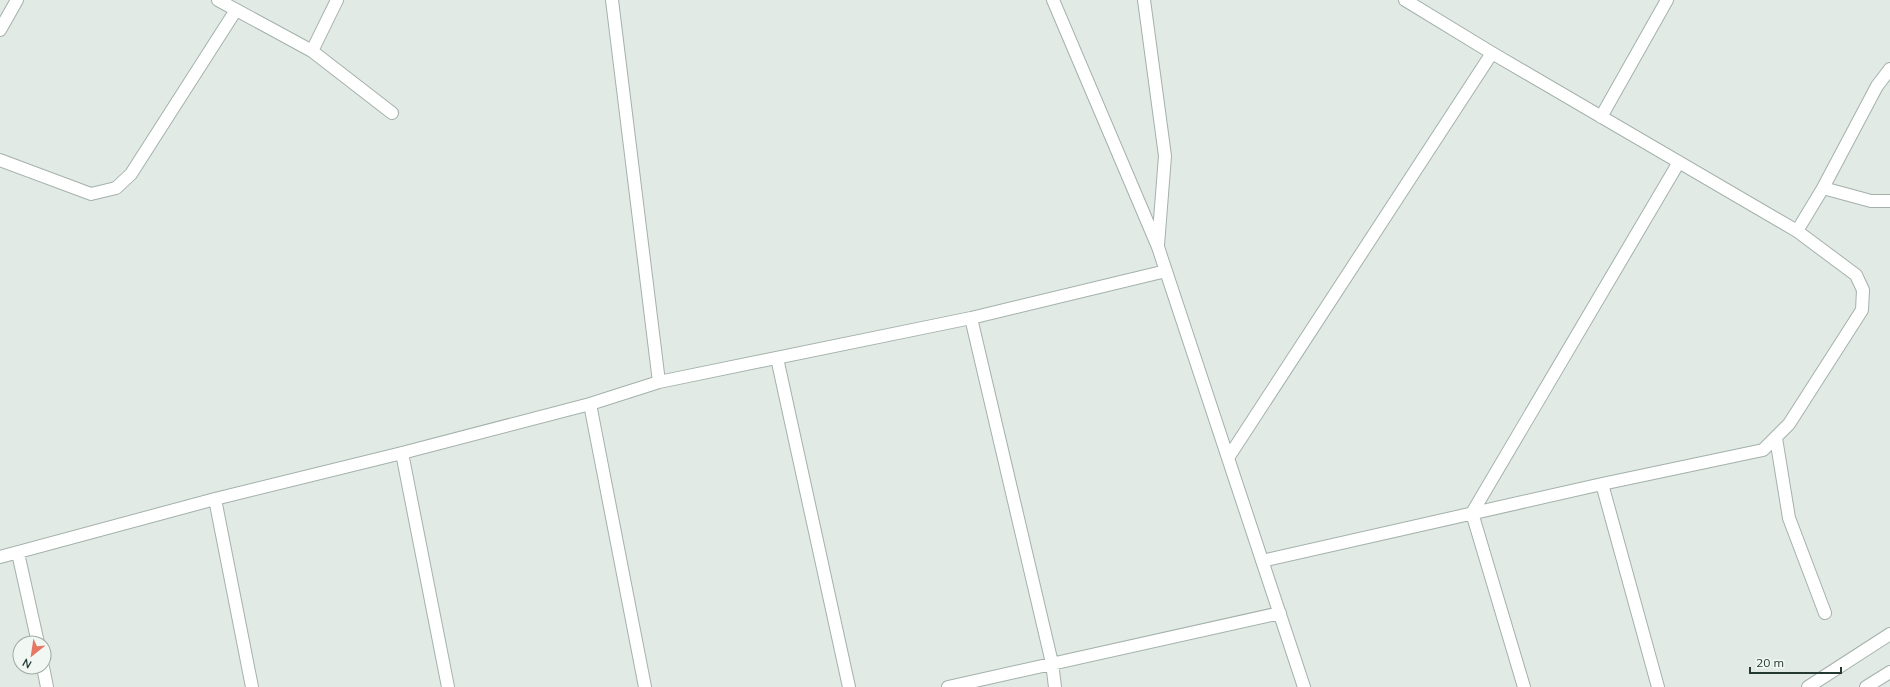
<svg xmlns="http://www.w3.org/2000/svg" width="1890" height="687" viewBox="0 0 1890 687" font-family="Mulish,sans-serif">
<rect width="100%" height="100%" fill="#e1eae5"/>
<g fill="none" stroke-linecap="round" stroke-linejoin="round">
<g stroke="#a4b1ab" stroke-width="14">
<path id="minor" d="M218,0L312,51L392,113
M612,0L659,382
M1053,0L1158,247L1304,687
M1144,0L1165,156L1158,245
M0,30L17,0
M312,51L337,0
M1601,117L1667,0
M0,160L91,194L116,188L131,174L236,10
M1823,188L1871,201H1890
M1797,231L1823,188L1877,86L1890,69
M971,318L1052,663L1055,687
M777,358L849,687
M590,404L645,687
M1776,438L1789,518L1825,613
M402,453L448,687
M1228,458L1492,53
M1602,484L1658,687
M215,499L252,687
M18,553L38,643
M0,557L215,499L402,453L590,404L659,382L971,318L1166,271
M1262,561L1602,484L1763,450L1789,424L1862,310L1863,290L1856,275L1797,231L1492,53L1405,0
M43,667L47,687
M948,687L1280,613
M1524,687L1472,513L1679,162
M1808,687L1890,634
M1866,687L1890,672"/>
</g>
<use href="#minor" stroke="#fff" stroke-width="12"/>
</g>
<g transform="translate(32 655) rotate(210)"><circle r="19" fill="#f1f7f3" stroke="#9faba5"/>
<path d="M0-3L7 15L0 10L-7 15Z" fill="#e67764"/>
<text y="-6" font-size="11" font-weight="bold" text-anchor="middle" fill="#233931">N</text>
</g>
<path d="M1750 667v6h91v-6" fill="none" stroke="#233931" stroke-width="2"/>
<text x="1756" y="667" font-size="12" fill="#233931" stroke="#f1f7f3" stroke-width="3" paint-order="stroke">20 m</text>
</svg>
